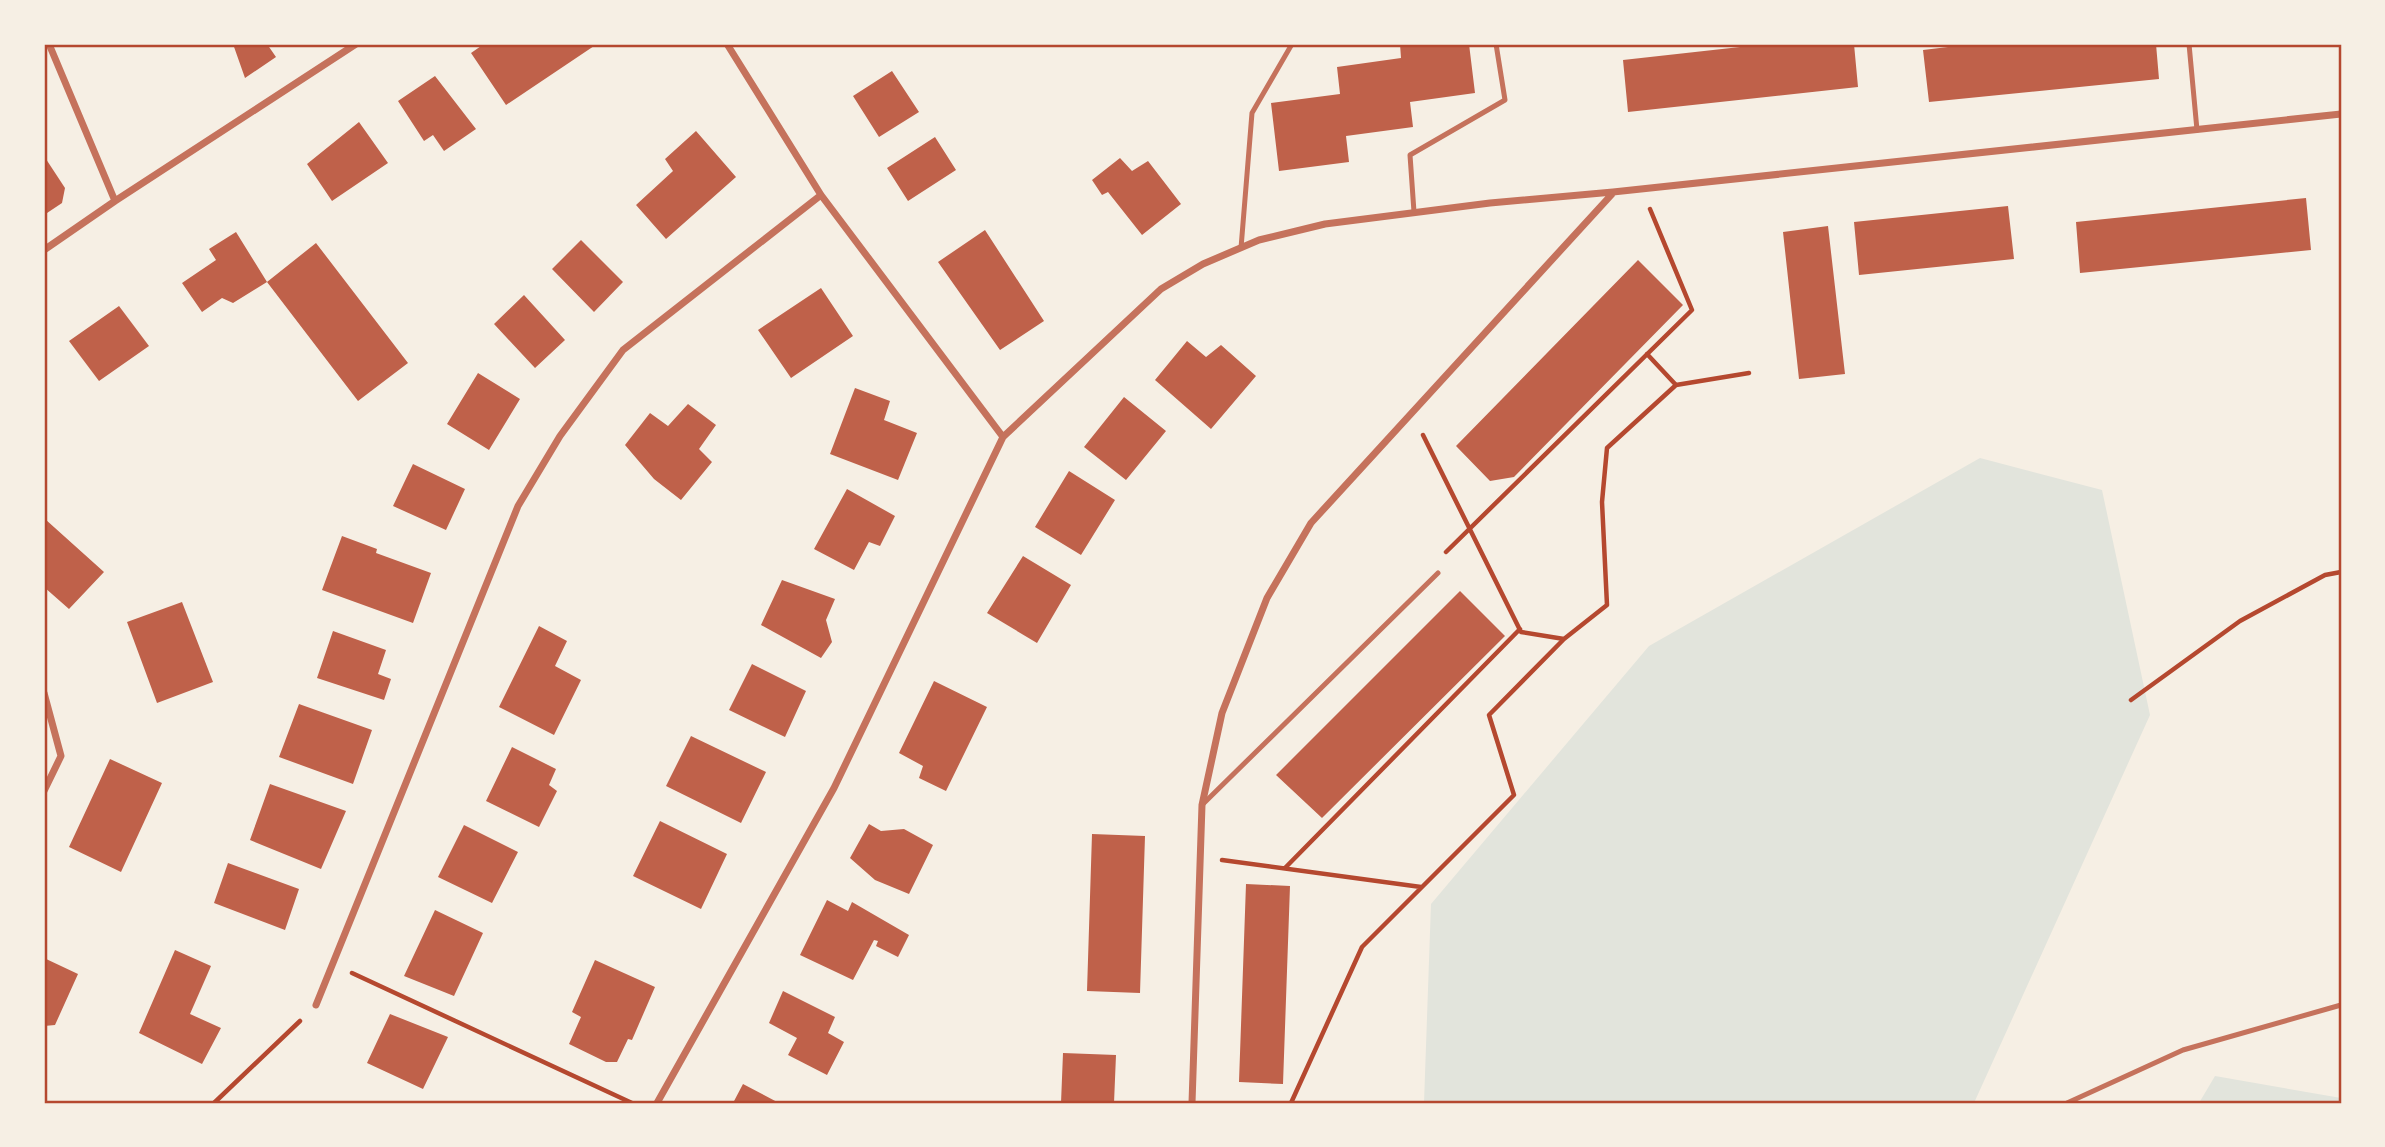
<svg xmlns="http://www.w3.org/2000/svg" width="2385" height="1147" viewBox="0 0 2385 1147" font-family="Karla,sans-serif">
<rect width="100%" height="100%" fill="#f6efe4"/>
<path fill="#e2e4dc" d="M1980,458L2102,490L2150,715L1974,1103H1424L1431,904L1649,646Z
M2215,1076L2341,1098V1103H2199Z"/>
<path fill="#bf614a" d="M233,44H267L276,57L245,78Z
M484,44H597L506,105L471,53Z
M1400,44H1469L1475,93L1410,102L1413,127L1346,136L1349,162L1279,171L1271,103L1340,94L1337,67L1401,58Z
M1767,44H1854L1858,87L1628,112L1623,60Z
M1973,44H2156L2159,79L1929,102L1923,50Z
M892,71L919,112L879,137L853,96Z
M435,76L476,129L444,151L433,135L424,141L398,101Z
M359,122L388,163L332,201L307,164Z
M696,131L736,177L666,239L636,205L673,171L665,159Z
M935,137L956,170L908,201L887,168Z
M44,156L65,188L62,203L44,215Z
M1120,158L1132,171L1148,161L1181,204L1142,235L1108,192L1102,195L1092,180Z
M2306,198L2311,250L2080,273L2076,222Z
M2008,206L2014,259L1859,275L1854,222Z
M1828,226L1845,374L1799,379L1783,232Z
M985,230L1044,321L1000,350L938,262Z
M236,232L267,282L233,303L222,298L202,312L182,283L216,260L209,249Z
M581,240L623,282L594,312L552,269Z
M316,243L408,363L358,401L267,282Z
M1638,260L1683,305L1514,477L1490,481L1456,446Z
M821,288L853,336L791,378L758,330Z
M524,295L565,340L535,368L494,324Z
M119,306L149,346L99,381L69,341Z
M1187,341L1206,357L1221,345L1256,376L1211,429L1155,380Z
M478,373L520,399L489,450L447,424Z
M855,388L890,401L884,420L917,433L898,480L830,454Z
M1124,397L1166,431L1126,480L1084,447Z
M688,404L716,425L699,449L712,462L681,500L654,479L625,445L650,413L668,426Z
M413,464L465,489L446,530L393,506Z
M1069,471L1115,500L1081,555L1035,527Z
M847,489L895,516L880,546L869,542L854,570L814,549Z
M45,519L104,572L69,609L44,587Z
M342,536L377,549L376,553L431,573L413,623L322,590Z
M1023,556L1071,585L1037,643L987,613Z
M782,580L835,599L826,620L832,642L821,658L761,625Z
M1460,591L1505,636L1322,818L1276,775Z
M182,602L213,682L157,703L127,622Z
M539,626L567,641L555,666L581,680L554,735L499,707Z
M333,631L386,650L378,674L391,679L384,700L317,678Z
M752,664L806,691L785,737L729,710Z
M934,681L987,707L946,791L919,778L923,766L899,753Z
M299,704L372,730L353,784L279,757Z
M691,736L766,772L741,823L666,786Z
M512,747L556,769L549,785L557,791L539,827L486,801Z
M110,759L162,783L121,872L69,847Z
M270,784L346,811L321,869L250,840Z
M660,821L727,854L701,909L633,876Z
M869,824L881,831L904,829L933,845L909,894L875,880L850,858Z
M464,825L518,852L492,903L438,877Z
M1092,834L1145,836L1140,993L1087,991Z
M228,863L299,889L285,930L214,903Z
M1246,884L1290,886L1283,1084L1239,1082Z
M827,900L848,911L852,902L909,935L898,957L876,946L878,941L874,940L853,980L800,955Z
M435,910L483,933L454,996L404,976Z
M175,950L211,966L190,1014L221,1028L202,1064L139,1033Z
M44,958L78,974L55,1025L44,1026Z
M595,960L655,987L632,1040L628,1039L617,1062H606L569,1044L581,1017L572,1012Z
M783,991L835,1017L828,1033L844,1042L827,1075L788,1055L797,1038L769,1023Z
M390,1014L448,1037L423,1089L367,1063Z
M1063,1053L1116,1055L1114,1103H1061Z
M743,1084L779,1103H733Z"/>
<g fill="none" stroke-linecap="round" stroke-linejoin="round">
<path stroke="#b5482f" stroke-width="4.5" d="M1647,354L1676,385
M1446,552L1692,310L1650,209
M1564,639L1607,605L1602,502L1607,448L1676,385L1749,373
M2131,700L2240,621L2325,575L2341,572
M1222,860L1421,887
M1285,868L1520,629
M352,973L632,1103
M214,1103L300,1021
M1291,1103L1362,947L1514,795L1489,715L1564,639L1521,632L1423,435"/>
<path stroke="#c5725c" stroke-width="5" d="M2189,44L2197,130
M1414,212L1410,155L1505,100L1496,44
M1241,248L1252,113L1292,44
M1203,804L1438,573
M2067,1103L2183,1050L2341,1005"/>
<path stroke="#c5725c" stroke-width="7" d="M49,44L115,201
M727,44L821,195L1003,437
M44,250L115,201L356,44
M44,693L61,756L44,791
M316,1005L518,506L560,436L623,350L821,195
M657,1103L834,788L1003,437L1161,289L1203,264L1259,240L1325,224L1490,203L1613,192L2341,114
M1192,1103L1202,805L1222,713L1267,598L1311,523L1613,193"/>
</g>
<rect width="2385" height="1147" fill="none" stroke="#f6efe4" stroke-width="91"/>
<rect x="46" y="46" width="2294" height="1056" fill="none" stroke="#b5482f" stroke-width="2.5"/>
</svg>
